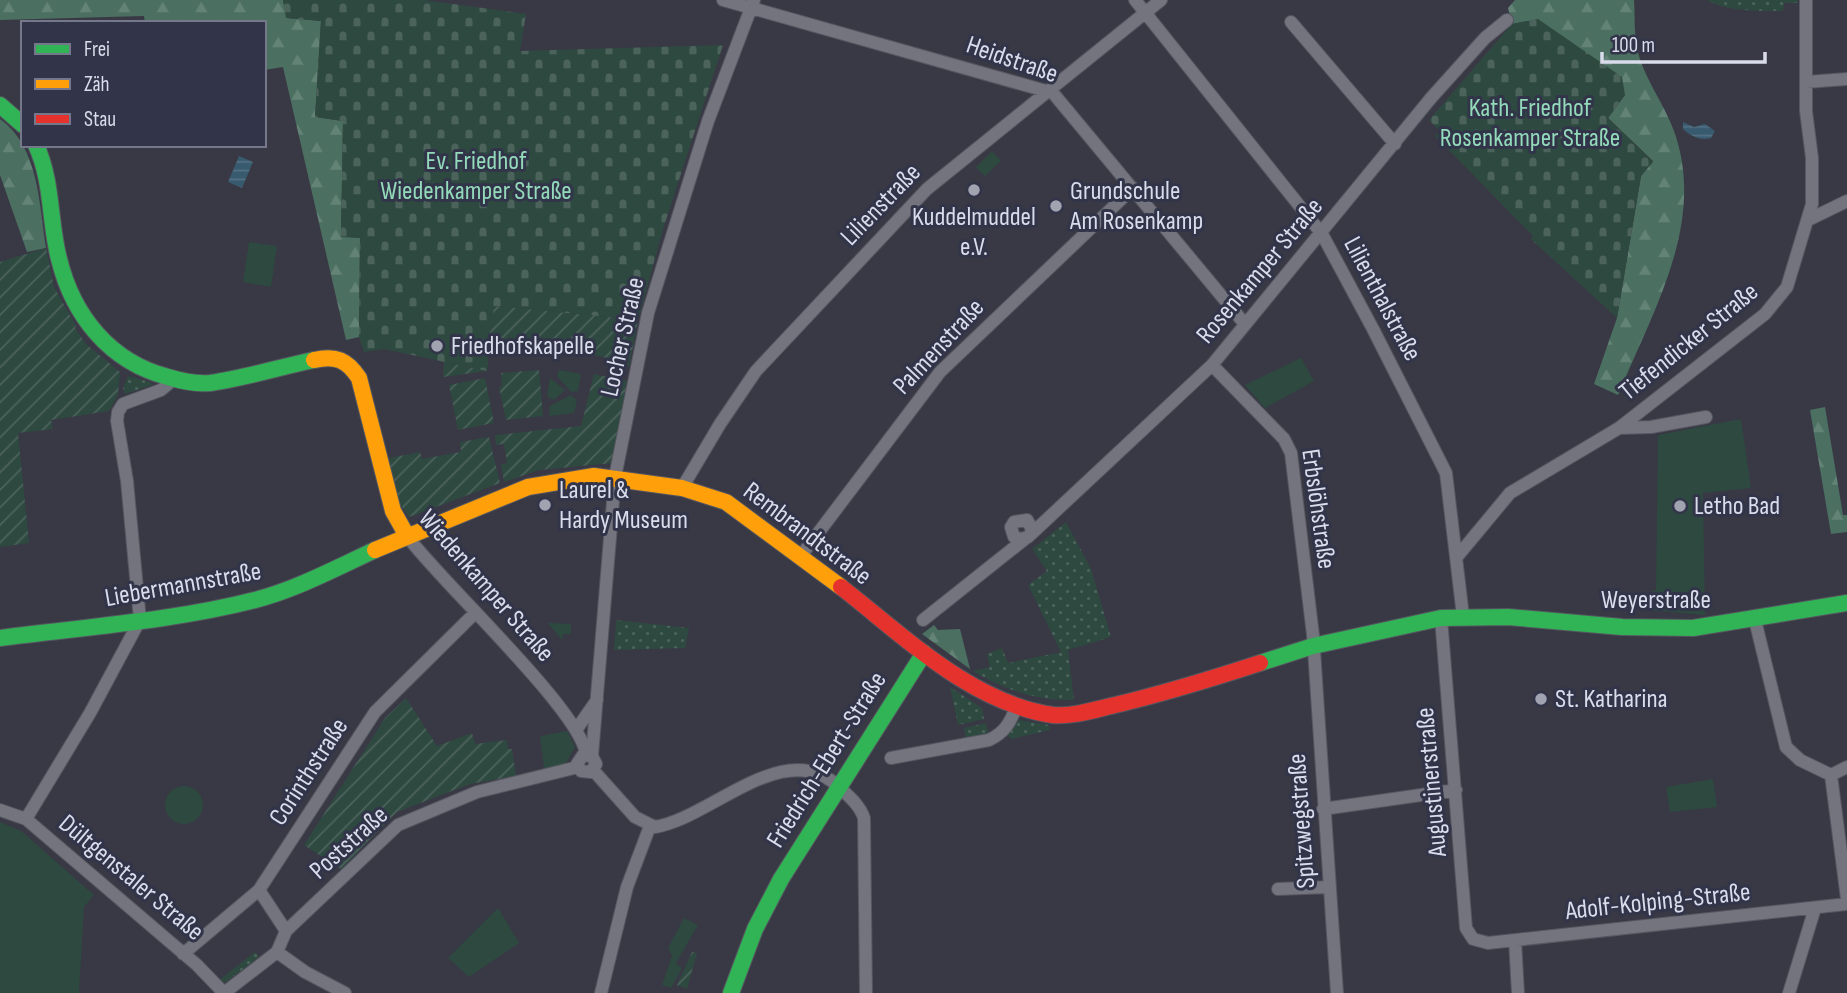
<svg xmlns="http://www.w3.org/2000/svg" width="1847" height="993" viewBox="0 0 1847 993" font-family="'Sofia Sans Condensed',sans-serif">
<defs>
<pattern id="grass-dots" width="8" height="8" patternUnits="userSpaceOnUse" patternTransform="scale(1.75)"><rect width="8" height="8" fill="#2e4940"/><path d="M2 2h.1M6 6h.1" fill="none" stroke="#4c635c" stroke-width="1.8" stroke-linecap="round"/></pattern>
<pattern id="forest-firs" width="22" height="20" patternUnits="userSpaceOnUse" patternTransform="scale(1.75)"><rect width="22" height="20" fill="#4b6f60"/><path d="M5 1l3.5 6h-7zM16 11l3.5 6h-7z" fill="#648377"/></pattern>
<pattern id="cemetery-stones" width="16" height="16" patternUnits="userSpaceOnUse" patternTransform="scale(1.75)"><rect width="16" height="16" fill="#2e4940"/><path d="M2 7V4a2 2 0 0 1 4 0v3zM10 15v-3a2 2 0 0 1 4 0v3z" fill="#4c635c"/></pattern>
<pattern id="garden-furrows" width="10" height="10" patternUnits="userSpaceOnUse" patternTransform="scale(1.75)"><rect width="10" height="10" fill="#2e4940"/><path d="M-1 1l2-2M0 10L10 0M9 11l2-2" fill="none" stroke="#4c635c"/></pattern>
<pattern id="water-rules" width="6" height="5" patternUnits="userSpaceOnUse" patternTransform="scale(1.75)"><rect width="6" height="5" fill="#385a6e"/><path d="M0 2.5h6" fill="none" stroke="#547183"/></pattern>
</defs>
<rect width="100%" height="100%" fill="#383944"/>
<path fill="url(#grass-dots)" d="M1707,0H1798V3H1784L1783,11C1760,11 1727,12 1707,0Z
M128,376L150,382L152,385L125,394L123,388Z
M1066,522L1091,569L1111,637L1068,650L1074,700C1036,701 1005,690 973,671L990,667L987,654L1002,648L1008,663L1061,652L1028,585L1047,571L1032,549Z
M616,620L689,628L685,648L614,650Z
M950,687L982,708L984,719L958,725Z
M1019,720L1049,725L1050,730L1011,739L1007,735Z
M986,723L989,736L966,740L964,728Z
M255,952L259,957L226,982L218,981Z"/>
<path fill="url(#forest-firs)" d="M0,0H283L287,18L321,21L315,117L343,121L341,236L360,238L359,337L346,340L283,67L264,70V23H145L144,16L0,20Z
M1515,0H1634C1635,16 1634,32 1637,48C1643,77 1664,103 1674,131C1707,223 1652,312 1618,395L1594,384L1617,318L1641,176L1653,161L1608,118L1625,95L1538,19L1512,24L1508,8Z
M0,119C39,147 39,204 46,248L27,252L0,175Z
M1825,407L1843,515H1847V532L1831,534L1810,410Z
M934,625L938,630L960,629L970,669L922,634Z"/>
<path fill="url(#cemetery-stones)" d="M283,0H424L526,14L520,51L723,45L664,226L638,320L494,306L487,371L384,349L364,352L359,337L360,238L341,237L343,121L315,117L321,21L286,18Z
M1538,19L1622,77L1625,95L1608,118L1653,162L1641,176L1617,318L1531,239L1533,236L1435,136L1440,131L1429,120L1512,24Z"/>
<path fill="#2e4940" d="M992,151L1001,161L985,176L976,167Z
M249,242L277,246L271,287L243,282Z
M1301,358L1314,381L1265,408L1245,385Z
M559,370L581,374L578,391L571,392L557,376Z
M550,378L565,390L554,400L547,397Z
M571,395L577,400L574,413L549,416L550,406Z
M1741,419L1751,488L1703,493L1705,615L1646,610V594L1656,590L1658,435Z
M548,623L571,624V634H563L562,640Z
M567,731L575,747L565,765L544,768L540,736Z
M1713,779L1717,807L1670,812L1666,787Z
M165 805a19 19 0 1 1 38 0a19 19 0 1 1-38 0Z
M0,822L21,831L94,895L84,907L79,992L81,993H0Z
M498,908L519,943L469,977L448,958Z
M684,918L698,925L676,963L682,968L671,988L662,985L672,956L668,948Z"/>
<path fill="url(#garden-furrows)" d="M46,248L54,287L76,326L75,328L86,344L120,372L118,395L109,411L51,420L53,429L18,433L29,543L0,547V262Z
M494,306L638,320L629,367C594,346 537,354 497,357L496,341H489Z
M444,362L487,371L443,377Z
M539,370L543,416L506,420L499,387L502,386L501,373Z
M594,374L627,381L613,463L539,470L504,482L501,464L507,463L504,444L496,445L495,435L581,426Z
M485,378L494,423L458,430L449,385Z
M489,437L500,483L409,517L397,500L389,458L420,452L422,459L461,452L460,442Z
M406,698L437,746L472,733L475,744L507,740L508,749H512L516,776L470,784L397,812L341,869L304,845L385,718Z
M692,952L697,953L687,989L677,985Z"/>
<path fill="url(#water-rules)" d="M1683,122L1694,127L1705,124L1715,131L1711,138C1701,141 1690,136 1683,129Z
M239,156L253,162L242,188L228,182Z"/>
<g fill="none" stroke-linecap="round" stroke-linejoin="round">
<g stroke="#555660" stroke-width="14">
<path id="street" d="M723,0L1053,93L1244,323
M1135,0L1322,234L1373,329L1446,473L1463,616
M1291,22L1395,144
M1806,82L1847,79
M1808,220L1847,201
M1212,365L1284,439L1291,453L1313,635L1337,993
M1619,428L1651,427L1706,417
M682,488L720,424L756,371L927,189L1161,0
M1030,535L1032,529L1027,520L1014,522L1011,527L1014,537L1020,539L1028,537L1212,365L1431,98L1485,38L1507,20
M407,536C441,582 580,710 586,754
M800,557L940,372L1133,188
M1456,558L1510,493L1619,428L1765,314L1787,287L1812,204V158L1806,111V0
M1441,618L1466,928L1473,939L1488,943L1847,904
M923,620L1026,538
M1755,620L1786,747L1800,760L1831,775L1847,899
M576,730L597,700
M592,756L583,755L577,764L581,771L591,772L596,764L592,756L615,477L648,313L708,121L754,0
M891,758L989,740C1006,732 1010,722 1017,706
M593,770L635,817L655,827C712,818 786,733 841,789C850,797 860,806 864,818L866,993
M1831,775L1847,767
M1323,809L1456,790
M0,810L26,819L197,965L224,993
M26,819L90,713L140,620L127,481L117,421L118,412L123,404L161,390L174,379
M1278,889L1330,887
M259,890L286,931
M1515,940L1518,993
M277,952L305,972L345,993
M183,954L259,890L375,712L474,614
M224,993L277,952L286,931L398,825L477,792L578,767
M601,993L627,887L650,826
M1789,993L1815,908"/>
</g>
<g stroke="#555660" stroke-width="18">
<path id="fast" d="M0,105L23,125
M36,145C53,182 49,221 59,259C73,316 110,362 168,377C181,381 197,384 210,383C245,378 280,367 314,360
M0,638C85,627 173,621 255,600C297,589 336,568 375,550
M1260,663L1313,646L1441,618L1508,617L1622,627L1693,628L1847,603
M731,993L755,929L781,879L924,653"/>
</g>
<g stroke="#555660" stroke-width="18">
<path id="slow" d="M314,360C336,355 347,360 359,378L393,511L407,536
M375,550L528,487L594,476L682,488L726,502L841,587"/>
</g>
<g stroke="#555660" stroke-width="18">
<path id="jam" d="M841,587C904,636 971,703 1053,715C1071,717 1094,710 1111,706C1162,694 1211,679 1260,663"/>
</g>
<use href="#street" stroke="#73747d" stroke-width="12"/>
<use href="#fast" stroke="#30b455" stroke-width="16"/>
<use href="#slow" stroke="#ff9f0a" stroke-width="16"/>
<use href="#jam" stroke="#e5322d" stroke-width="16"/>
</g>
<g fill="#a1a3b0" stroke="#32354a" stroke-width="2.5">
<circle cx="974" cy="190" r="7"/>
<circle cx="1056" cy="206" r="7"/>
<circle cx="437" cy="346" r="7"/>
<circle cx="545" cy="505" r="7"/>
<circle cx="1680" cy="506" r="7"/>
<circle cx="1541" cy="699" r="7"/>
</g>
<g text-anchor="middle" dominant-baseline="central" stroke-width="6" stroke-linejoin="round" paint-order="stroke">
<g font-size="26" fill="#d9dcea" stroke="#32354a">
<text transform="translate(1012 60) rotate(19)">Heidstraße</text>
<text transform="translate(881 205) rotate(-46)">Lilienstraße</text>
<text transform="translate(1260 271) rotate(-50)">Rosenkamper Straße</text>
<text transform="translate(1382 299) rotate(62)">Lilienthalstraße</text>
<text transform="translate(623 337) rotate(-77)">Locher Straße</text>
<text transform="translate(1689 342) rotate(-39)">Tiefendicker Straße</text>
<text transform="translate(939 347) rotate(-47)">Palmenstraße</text>
<text transform="translate(1318 509) rotate(82)">Erbslöhstraße</text>
<text transform="translate(807 534) rotate(37)">Rembrandtstraße</text>
<text transform="translate(183 585) rotate(-10)">Liebermannstraße</text>
<text transform="translate(486 586) rotate(49)">Wiedenkamper Straße</text>
<text x="1656" y="600">Weyerstraße</text>
<text transform="translate(827 760) rotate(-58)">Friedrich-Ebert-Straße</text>
<text transform="translate(309 772) rotate(-57)">Corinthstraße</text>
<text transform="translate(1432 782) rotate(-95)">Augustinerstraße</text>
<text transform="translate(1302 821) rotate(-94)">Spitzwegstraße</text>
<text transform="translate(349 843) rotate(-42)">Poststraße</text>
<text transform="translate(131 878) rotate(40)">Dültgenstaler Straße</text>
<text transform="translate(1658 902) rotate(-6)">Adolf-Kolping-Straße</text>
</g>
<g font-size="26" fill="#93daba" stroke="#32354a">
<text x="1530" y="108">Kath. Friedhof<tspan x="1530" dy="30">Rosenkamper Straße</tspan></text>
<text x="476" y="161">Ev. Friedhof<tspan x="476" dy="30">Wiedenkamper Straße</tspan></text>
</g>
<g font-size="26" fill="#d9dcea" stroke="#32354a" text-anchor="start">
<text x="1070" y="191">Grundschule<tspan x="1070" dy="30">Am Rosenkamp</tspan></text>
<text x="974" y="217" text-anchor="middle">Kuddelmuddel<tspan x="974" dy="30">e.V.</tspan></text>
<text x="451" y="346">Friedhofskapelle</text>
<text x="559" y="490">Laurel &amp;<tspan x="559" dy="30">Hardy Museum</tspan></text>
<text x="1694" y="506">Letho Bad</text>
<text x="1555" y="699">St. Katharina</text>
</g>
</g>
<rect x="21" y="21" width="245" height="126" fill="#32354a" stroke="#75788a" stroke-width="2"/>
<rect x="35" y="44" width="35" height="10" fill="#30b455" stroke="#75788a" stroke-width="2"/>
<text x="84" y="56" font-size="21" fill="#d9dcea">Frei</text>
<rect x="35" y="79" width="35" height="10" fill="#ff9f0a" stroke="#75788a" stroke-width="2"/>
<text x="84" y="91" font-size="21" fill="#d9dcea">Zäh</text>
<rect x="35" y="114" width="35" height="10" fill="#e5322d" stroke="#75788a" stroke-width="2"/>
<text x="84" y="126" font-size="21" fill="#d9dcea">Stau</text>
<path d="M1602 52v10h163v-10" fill="none" stroke="#d9dcea" stroke-width="3.5"/>
<text x="1612" y="52" font-size="21" fill="#d9dcea" stroke="#32354a" stroke-width="5" paint-order="stroke">100 m</text>
</svg>
